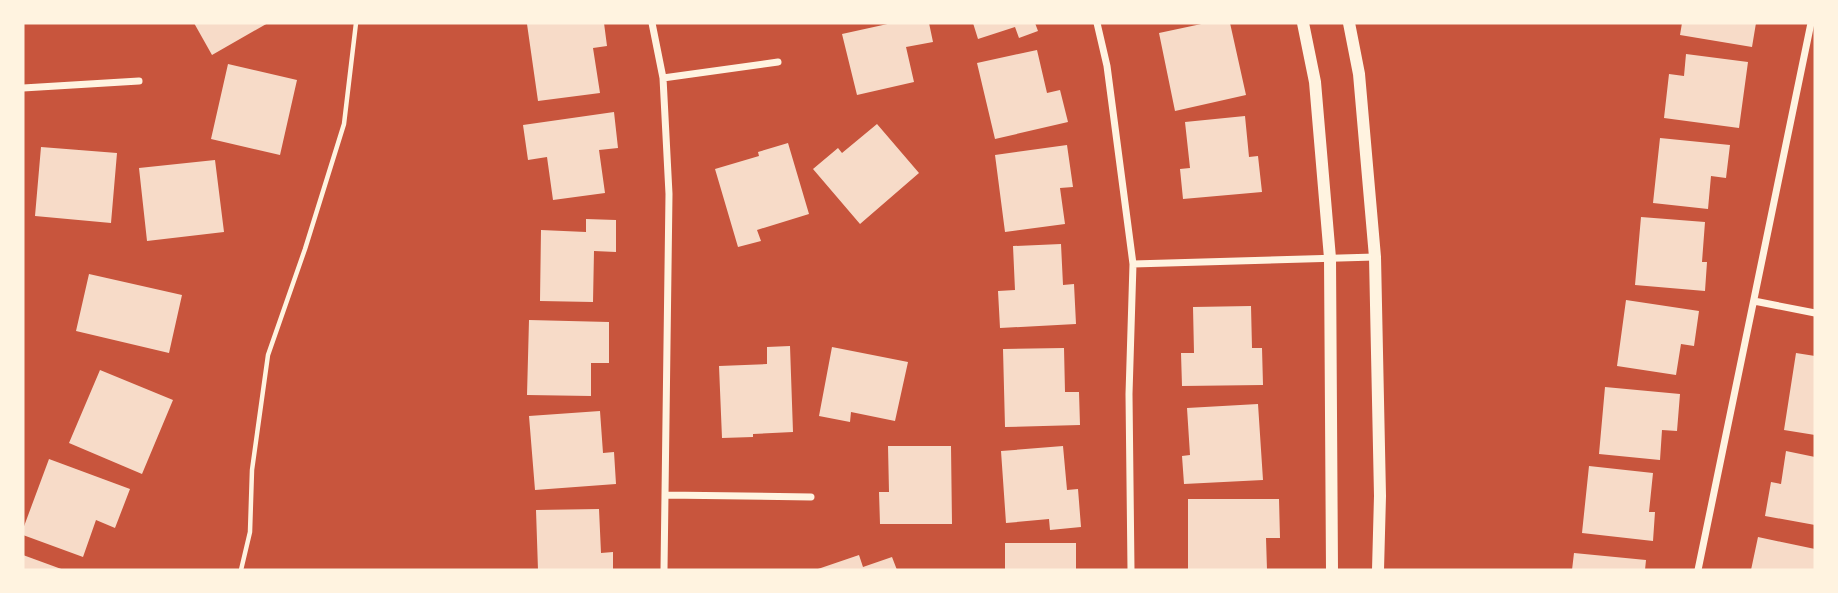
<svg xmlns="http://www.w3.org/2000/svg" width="1838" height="593" viewBox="0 0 1838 593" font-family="'Space Grotesk',sans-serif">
<rect width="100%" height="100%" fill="#c8553d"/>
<path fill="#f7dbc8" d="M194,23H268L212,55Z
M533,23H604L607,46L593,48L600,93L538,101L527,24Z
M892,23H929L933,42L906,47L914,82L857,95L842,34Z
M973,23H1035L1038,31L1019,38L1015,27L978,39Z
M1206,23H1230L1246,95L1175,111L1159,33Z
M1682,23H1756L1752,47L1680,35Z
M1037,50L1047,93L1060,90L1068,122L995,139L977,63Z
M1686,54L1748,62L1739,128L1664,118L1669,74L1684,76Z
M228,64L297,80L280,155L211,139Z
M614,112L618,148L599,150L605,193L553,200L547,157L528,160L523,125Z
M1245,116L1249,157L1258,156L1262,192L1183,199L1180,169L1190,168L1185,122Z
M877,124L919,173L860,224L813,169L838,148L842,153Z
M1660,138L1730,145L1726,178L1711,176L1708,209L1653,203Z
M788,143L809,214L757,230L761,241L738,247L715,169L759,156L758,152Z
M1067,145L1073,187L1060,188L1065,224L1005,232L995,155Z
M41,147L117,153L111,223L35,216Z
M215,160L224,232L147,241L139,168Z
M1641,217L1705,222L1702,262H1707L1705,291L1635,285Z
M586,219L616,220V252L594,251L593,302L540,301L541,230L586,232Z
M1061,244L1063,285L1074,284L1076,324L1000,328L998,291L1015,290L1013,246Z
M89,274L182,295L169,353L76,331Z
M1626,300L1699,311L1694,346L1681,344L1676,375L1617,366Z
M1251,306L1252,348H1262L1263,385L1182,386L1181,353H1194L1193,307Z
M529,320L609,322V363H591V396L527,395Z
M790,346L793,432L753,434V437L722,438L719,366L767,364V347Z
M832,347L908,362L895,421L851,412L850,422L819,416Z
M1064,348L1065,392H1079L1080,425L1005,427L1003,349Z
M1796,353L1815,356V435L1784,430Z
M100,370L173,400L142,474L69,443Z
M1605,387L1680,394L1677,431L1662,430L1660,460L1599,454Z
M1258,404L1263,480L1184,484L1182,456L1190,455L1187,408Z
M600,411L603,453L614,452L616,484L535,490L529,416Z
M888,446H951L952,524H880L879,492H889Z
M1063,446L1067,490L1078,489L1081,527L1050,530L1049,519L1006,523L1001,451Z
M1786,451L1815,457V525L1765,516L1771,482L1781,484Z
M49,459L130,489L115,528L96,520L83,557L23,535V529Z
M1589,466L1653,473L1649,512H1655L1653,541L1582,533Z
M1188,499H1279L1280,538H1266L1267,570H1188Z
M599,509L601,553L613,552V570H538L536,510Z
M1758,537L1815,549V570H1751Z
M1005,543H1076V570H1005Z
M1574,553L1646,560L1645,570H1572Z
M23,555L64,570H23Z
M859,555L863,567L892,557L897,570H815Z"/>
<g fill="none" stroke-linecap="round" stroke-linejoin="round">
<path stroke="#fff3e0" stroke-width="4.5" d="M241,570L250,532L252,470L268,355L305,249L344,124L356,23"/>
<path stroke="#fff3e0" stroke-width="7" d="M652,23L663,78L669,194L664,570
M1097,23L1107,66L1133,264L1129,394L1131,570
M663,78L778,62
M23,88L139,81
M1133,264L1375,257
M1754,301L1815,313
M665,495L811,497
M1698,570L1811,23"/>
<path stroke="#fff3e0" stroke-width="12" d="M1303,23L1315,82L1330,258L1332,570
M1349,23L1359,74L1375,257L1380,496L1378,570"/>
</g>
<rect width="1838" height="593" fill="none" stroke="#fff3e0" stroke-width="49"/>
</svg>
